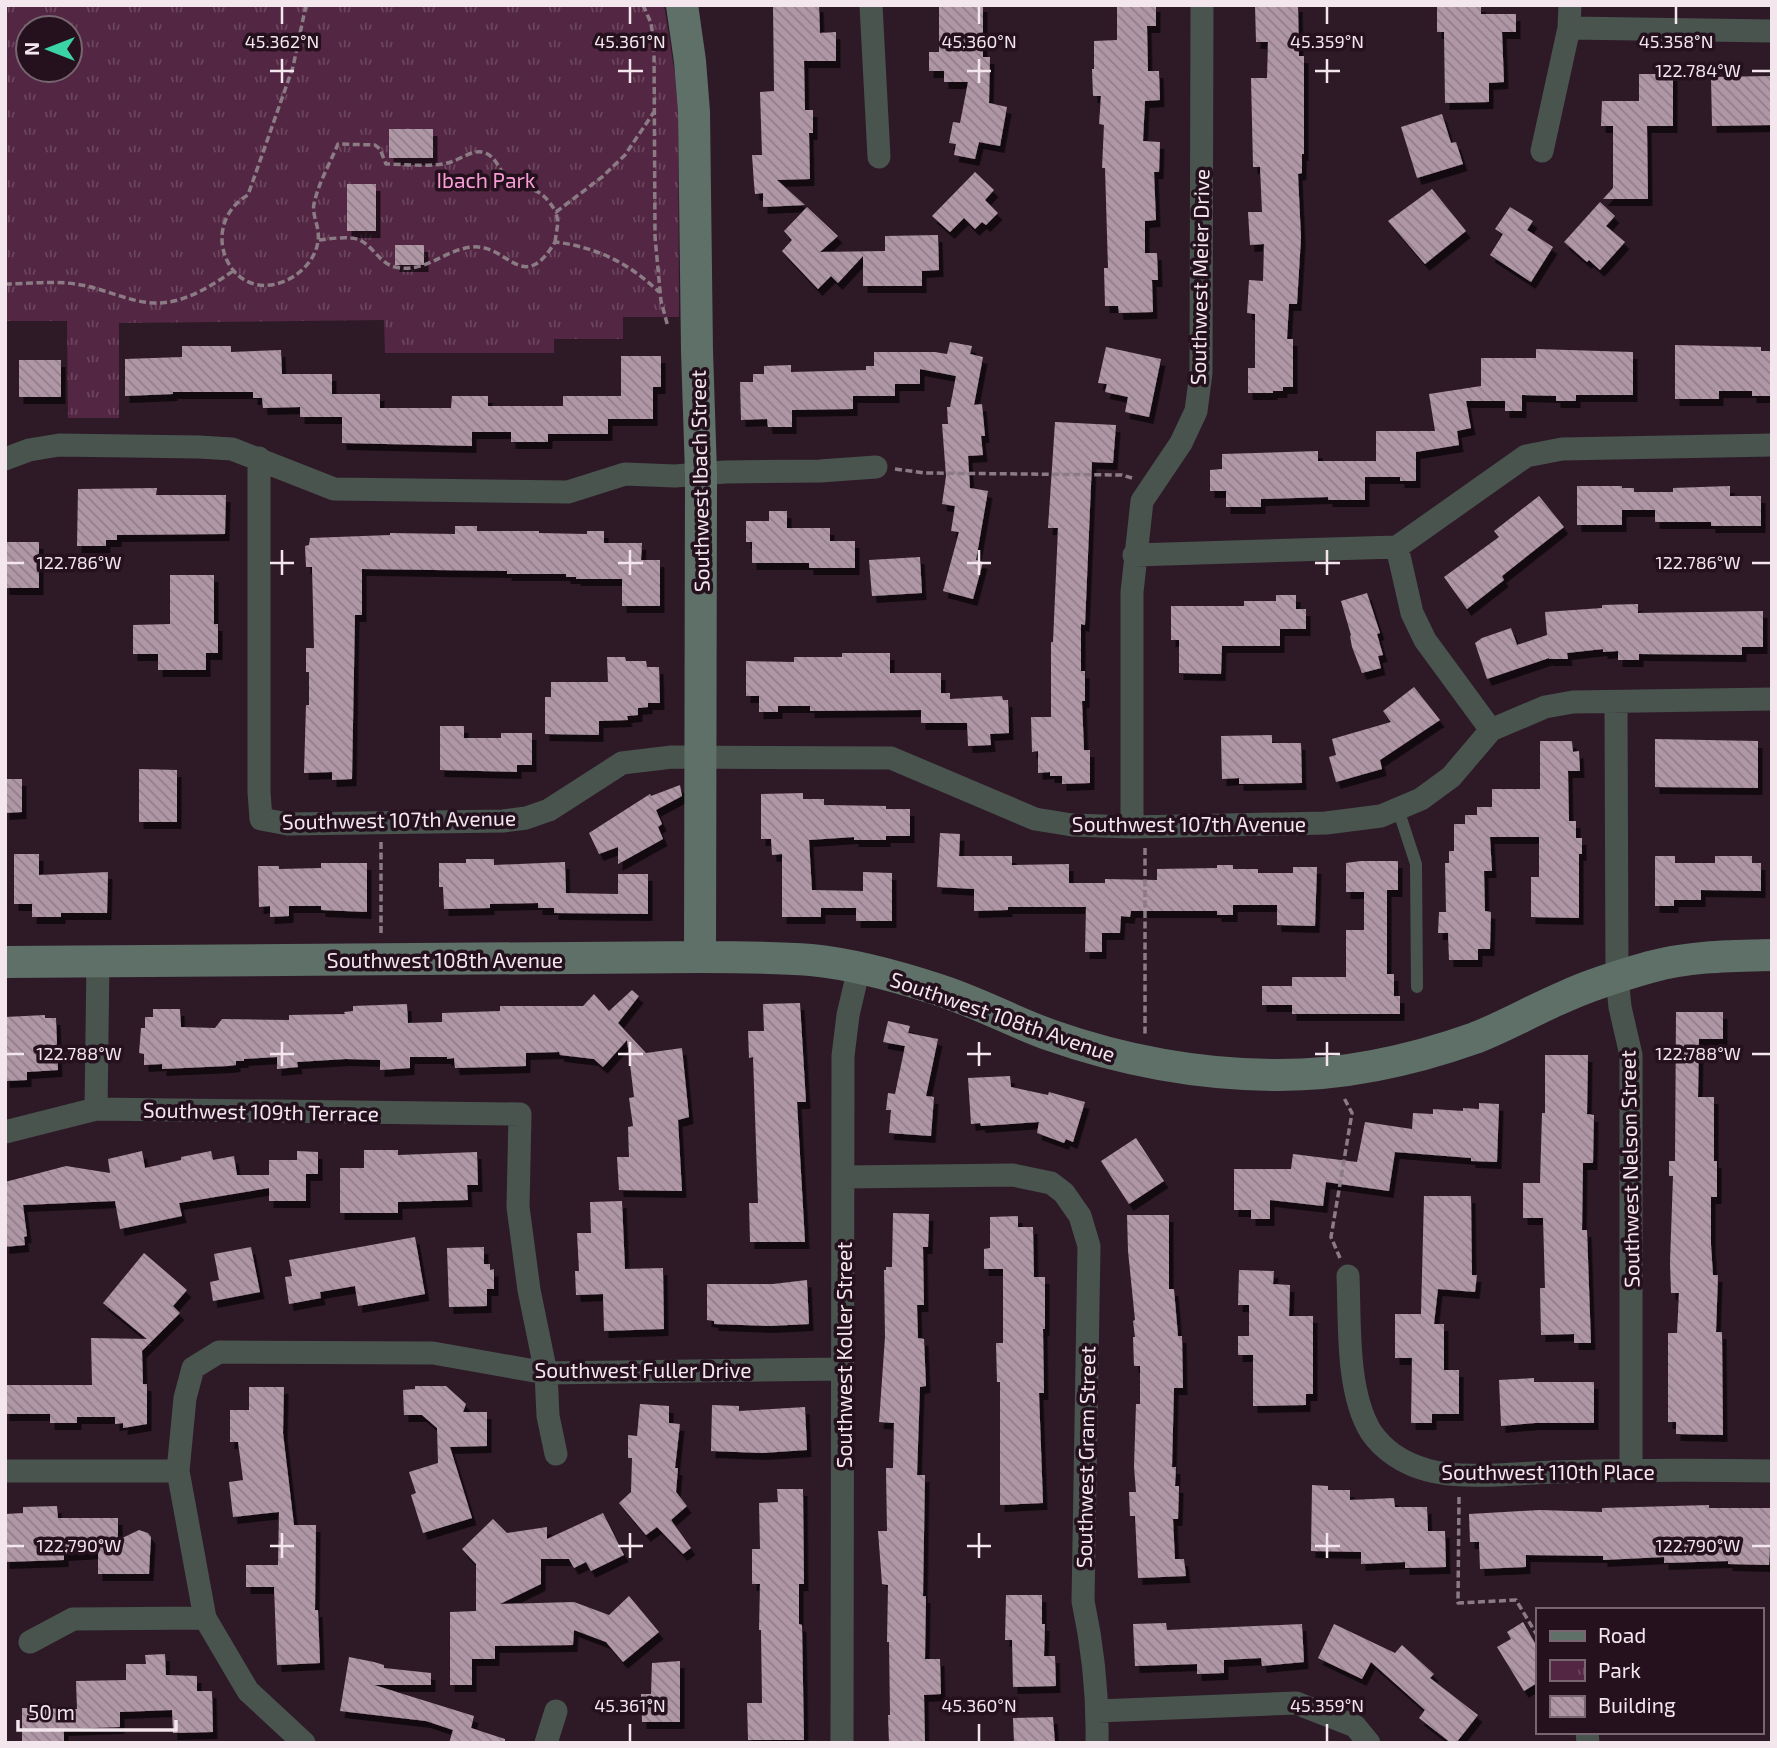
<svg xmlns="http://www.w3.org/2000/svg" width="1777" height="1748" viewBox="0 0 1777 1748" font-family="'Exo 2',sans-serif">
<defs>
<pattern id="park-tufts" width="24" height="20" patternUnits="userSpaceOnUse" patternTransform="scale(1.75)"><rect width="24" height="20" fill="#532743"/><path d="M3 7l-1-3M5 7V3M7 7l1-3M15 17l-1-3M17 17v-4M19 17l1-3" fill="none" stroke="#6c465e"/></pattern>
<pattern id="building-back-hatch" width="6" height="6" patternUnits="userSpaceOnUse" patternTransform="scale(1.75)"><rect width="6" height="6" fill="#b097a6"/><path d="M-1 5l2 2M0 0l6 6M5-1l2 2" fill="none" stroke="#917e8a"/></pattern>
<filter id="shadow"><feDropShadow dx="4.5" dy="7" stdDeviation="0" flood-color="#0009"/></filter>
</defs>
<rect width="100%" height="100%" fill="#2e1a26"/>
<path fill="url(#park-tufts)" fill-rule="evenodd" d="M5,5H664L675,75L678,115L679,317H623V339H554V353H385L384,320L119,323V418H68L67,321H5ZM28,28H70V70H28Z"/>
<path fill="url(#building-back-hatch)" filter="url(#shadow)" d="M773,5H819L820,33L836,32V61H804L805,110H813V133H809L810,179L777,180L805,205L763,207V193L755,194L754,184L752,155H762L760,92L774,91Z
M939,5H983V57H990L989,103L1007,107L1000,146L979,142L975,159L954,155L956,144L949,143L953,122L960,123L968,82H944V71H929V52H939Z
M1117,5H1156V26H1147L1148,71H1159L1160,100L1145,101L1143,141L1160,142L1159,172H1154L1156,220L1145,221V253H1157L1158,280H1152L1153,312L1119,313L1118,306H1105L1104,268H1108L1105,168H1102L1104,125L1099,124L1101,96H1093L1092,69H1094V41L1117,40Z
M1255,5H1298L1299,56H1304V154H1302V173L1298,174L1301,238L1297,304H1289L1287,339H1293V387H1283V391H1273V393H1248V368H1255V314L1247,313L1249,280L1263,281L1264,244L1250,245L1248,212H1262L1260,167H1253L1251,78H1267L1268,42H1256Z
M1437,5H1481V14H1516V32H1502L1504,82L1489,83V102L1445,103L1444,32H1437Z
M1639,74H1673V126H1647L1648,199H1603L1613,188V126H1601L1602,101H1639Z
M1772,76V125L1712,126L1711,77Z
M1442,114L1451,143L1456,142L1463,164L1417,178L1401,127Z
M389,129H433V158H389Z
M975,172L994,190L985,200L998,213L986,225L982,222L975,229L964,218L950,232L932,216Z
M347,184H376V231H347Z
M1432,189L1466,231L1425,264L1388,221Z
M1600,202L1615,216L1606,226L1625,242L1600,270L1589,260L1587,262L1564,242Z
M807,207L838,236L820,252L885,251V236L938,235L939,270L922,271V286H863V256L838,283L831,276L818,289L782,251L792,240L784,231Z
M1510,207L1533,221L1527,230L1553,247L1531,282L1490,255L1503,234L1495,229Z
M395,245H424V265H395Z
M950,342L972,346L970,354L983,357L974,405L982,404L985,436H981L983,455L968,456L970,488L988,491L976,560L983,562L973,599L943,591L959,532L951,531L955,506L942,504L946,476L942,424H948L947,407H950L956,376L920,369V384H895V396H853V409L792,410V427H768L767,419L741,420L740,382H753V374H764V366L791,365V372L866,370V366H874V352H935L947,354Z
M1675,345L1761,347V351H1772V396H1752V391H1719V399H1675Z
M182,346H231V352L281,350L282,374H332V394H380V408H451L452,396H488V406H563V396H621V356H661V387H653V419H608V434H548V442H511V432H472V446L342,443V417H300V407L263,408L262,398H253V392H173V394L125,396V359L182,357Z
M1106,347L1161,359L1149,417L1125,412L1128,397L1105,392L1107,384L1098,383Z
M1536,349L1633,352V395H1576V401H1556V396L1522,395V411H1505V401H1466L1471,428L1457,431L1459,445L1416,452V481H1400V477H1365V500H1328V497L1261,499V507H1226V491H1210V470L1222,469V454L1318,451V461H1376V431H1435L1429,394L1481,386V358H1536Z
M19,360H61V397H19Z
M1055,422L1116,425L1113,463L1092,462L1085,625L1081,624V671H1085V701H1082L1084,750H1090V783L1062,784V776H1050V772L1038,773V751L1032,752L1031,717H1051V642H1053L1058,528H1048Z
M1577,486H1622V488H1634V492H1673V488L1730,486V496H1761V526H1711V522H1655V510H1622V525H1577Z
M157,488L156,495H226L225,534L117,535V540H106V546H77L78,489Z
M1539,496L1564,527L1502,576L1504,580L1467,609L1444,577L1499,537L1494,531Z
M769,511H787V528H830V541H855V568H809V563H752V542H746V521H769Z
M455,526H477V531H539V533L587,534V531H604V543H642L641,560H660V606H622V579H576V577H566V574H507V571L362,569V615H355L352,779L332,780V772L304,773L306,705H309V672H306V648H314L312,567H306L305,546L309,545L310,538L390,535V533L455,534Z
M5,542H39V588H5Z
M920,557L922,593L872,596L869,560Z
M170,575H214V624H218V653H206V670H158V654H133V625L170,624Z
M1367,593L1380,633L1377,634L1383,655L1378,656L1381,668L1362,673L1352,647L1350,636L1351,635L1341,601Z
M1276,595H1296V609H1306V629H1280V646H1222L1221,674L1179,673V640H1171V606H1244V601H1276Z
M1638,604V613L1763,611V647H1742V655L1639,654V660H1618V651L1603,652V649L1567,653L1568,659H1549V658L1487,679L1475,643L1482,638L1511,628L1517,645L1547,635L1545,612L1602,608V605Z
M842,653H890V673H941V693H950V699L1002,696L1003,700H1008L1009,733L990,734L991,745L968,746L967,723H921V710L810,711V706H778V712H759V696H746V661L794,662V657H842Z
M607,657H625L626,661H646L647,667H659L660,703H648V707L638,708V715L627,716L628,720L599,721V735L545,734V697H551V682H608Z
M1414,687L1440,720L1380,760L1382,769L1336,782L1329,757L1336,755L1332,739L1391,722L1383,711Z
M440,726H464V738H501V733H532V765H517V772L440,770Z
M1272,735V743H1301L1302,783L1239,784V778L1222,779L1221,736Z
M1655,739L1758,741V788L1655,787Z
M1540,741H1572L1573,752L1579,751L1580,771H1568L1569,821H1576V838H1582V854H1579V918L1531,917V877H1539V837H1490L1492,871H1484L1485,911L1491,912L1490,949H1478V960H1449L1448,933H1438L1439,912H1446L1445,863H1449V851H1454V824H1465V815H1477V807H1492V789H1540Z
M139,769L177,770V822H139Z
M5,779H22V812L5,813Z
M680,785L682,796L656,810L662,824L658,827L663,839L618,864V847L599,854L589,833L650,794L651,796Z
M803,793V799H824V805L886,806V809H910V836H886V840H854V837L809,840L812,890L863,891V872L892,873V921H856V908H821V917H782V854L772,855L771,839H761V794Z
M940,833L960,834L959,856H1012V865L1069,864V883H1105V879L1157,880V869L1217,868V865H1233V869H1258V873H1293V867H1317L1315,926L1277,925V905H1233V915H1217V911H1131L1130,917L1121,916L1120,933H1102V952H1085L1086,907H1008V910L974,911V889L937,887Z
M14,854H39V875L108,872L107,913H61V917H32V904H14Z
M1655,856H1675V863H1715V856H1752V863H1761V891L1701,890V900H1674V906H1655Z
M466,859H494V865L565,862L566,893L618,894V874H648V914L554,913V908H538V903L490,904V908L444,909L443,887H439V863H466Z
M1361,861H1398V890H1387V974H1394V996H1400V1014H1292V1005H1262V986H1292V977H1346V930H1364V892H1346V863Z
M321,863H367V912L321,910V906H289V916L270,917V906L259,907L258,866H279V869L321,868Z
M632,990L639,996L618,1023L646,1053L682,1048L689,1117L678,1120L682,1191L619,1190L617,1157H629L628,1127L633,1126L629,1098L634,1097L627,1040L603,1067L594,1059L560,1055L559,1052L526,1053V1066L455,1068L454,1058L447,1059V1057H410V1068L380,1070V1060L346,1059L297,1062L298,1067L277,1069V1057L244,1059V1061H236V1065L228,1066L162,1069V1064L144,1065V1054L139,1053L141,1028H145V1017H153V1009H180L181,1027L215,1028L222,1019L289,1020V1015L345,1014L344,1012L353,1011V1006L407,1004L408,1023L442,1022V1013L500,1011V1006H583L594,994L609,1011Z
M800,1003L806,1102H797L805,1242H750L749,1203H758L753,1057L749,1058L748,1031H764L763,1004Z
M1676,1012H1723V1039H1699L1698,1097H1714V1161H1717V1197H1711V1245L1713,1275H1718L1716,1332H1722L1723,1435L1676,1434V1422H1668V1333H1677L1679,1293H1671L1670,1263L1673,1176H1669V1161H1675Z
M45,1015V1018H56L58,1070L27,1072V1080L5,1081V1017Z
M888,1021L910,1026L908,1033L938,1039L926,1096L934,1097L931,1136L889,1133L891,1110H886L888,1093L895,1094L905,1046L883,1042Z
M1545,1055H1588L1587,1114L1594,1115L1593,1163H1583L1582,1230H1587L1591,1343H1574V1334L1541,1335L1540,1288H1545L1543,1218H1523V1183H1540L1542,1113H1545Z
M1010,1076L1011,1087L1048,1095L1049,1092L1085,1102L1073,1142L1066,1139L1064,1143L1037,1133L1039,1122L981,1126L980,1123L971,1124L968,1078Z
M1479,1103L1499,1104L1497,1162L1471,1161V1158L1395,1152L1389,1191L1326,1182L1323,1206L1270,1200V1219H1251V1210H1234V1169H1291L1293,1154L1357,1162L1365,1122L1412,1129L1413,1113L1433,1114V1109L1463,1111V1108L1479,1109Z
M1136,1138L1164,1181L1129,1204L1101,1161Z
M364,1150H398V1155L477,1152L478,1185H467L468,1200L398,1202V1213H340V1168H364Z
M142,1151L145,1168L181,1160V1157L211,1151L213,1160L234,1156L237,1175H269V1160H297V1151L318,1152V1174H306V1201H269V1188L179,1203L182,1216L120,1229L115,1201L23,1205L27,1236L24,1237L25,1245L5,1247V1182L66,1166L110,1173L108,1159Z
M1424,1196H1471L1472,1275H1477L1475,1292L1438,1289L1434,1324H1444V1370H1459V1414H1432V1423H1411L1412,1358H1395V1314H1421Z
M622,1201L625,1269L663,1268L664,1329L604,1331L603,1294L576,1295L575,1271H579L577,1233H591L590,1202Z
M893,1213L929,1214L928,1247H923L924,1305H917L918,1338L924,1339L926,1386L920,1387L917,1475H925L923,1596H926L925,1659H940L941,1694L924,1695L925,1743H889L888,1715H890L889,1642H887L888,1585L882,1584L878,1531H887L886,1468H893L894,1423L879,1422L885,1337L884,1270H886V1267H892Z
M1127,1215H1169V1289H1174L1178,1336H1182L1183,1388H1174L1172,1467H1176L1175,1486H1179L1178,1519H1173L1175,1559H1184L1186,1576L1138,1578L1135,1516H1130L1129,1492H1136L1134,1467L1136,1404H1140V1366H1134L1133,1337H1135L1133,1321L1135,1320L1128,1251Z
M1018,1216V1227H1033L1034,1277H1045V1329H1043L1044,1393H1039L1043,1503L1000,1505V1382H997L996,1343H1003V1269H984V1249L990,1248V1217Z
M415,1237L425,1294L358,1306L355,1286L320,1292L321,1298L289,1304L285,1277L292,1276L289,1260Z
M251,1247L260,1292L213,1301L210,1282L219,1280L214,1254Z
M484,1247V1264H490V1270L494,1269V1289H487V1306L449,1307L447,1248Z
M144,1253L187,1290L173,1306L180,1313L142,1351L143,1384H147V1424L123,1428V1423L115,1424V1417H77V1423H50V1414H5V1385H92L91,1338L147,1339L103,1303Z
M1239,1270L1274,1271L1273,1284L1290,1285L1289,1316H1313V1394H1306V1405L1253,1406V1355H1238V1336H1249V1305H1238Z
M807,1280L809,1324L769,1326L714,1324V1321L707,1320V1284H773Z
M1534,1378V1382H1594V1423H1535L1501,1426L1499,1380Z
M415,1386H446L466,1404L463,1412H487V1446L450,1447L472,1518L423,1533L411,1495L416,1493L409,1472L438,1463L437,1428L422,1415H404L403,1390L415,1389Z
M249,1387H284L283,1433L294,1525H316L315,1610H318L320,1663L277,1665L274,1587H246V1565H278L279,1512L233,1517L229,1482L243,1480L238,1442H230V1410H249Z
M640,1404L669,1406V1423L680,1424L675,1468H678L676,1492L687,1506L671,1520L691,1548L683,1554L657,1527L646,1535L619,1503L631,1492L632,1458H628V1435L637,1436Z
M712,1405L739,1406V1411L805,1407L807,1450L762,1453L711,1451Z
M1312,1485L1328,1486V1490H1350V1500L1394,1498L1395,1507H1427L1428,1531H1445L1446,1567L1405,1568V1562L1361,1564V1552L1311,1551Z
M777,1489H803L804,1584H799V1624L802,1625L804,1740H748L747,1703H762L761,1630H759L760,1584H752V1549H760L759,1503L778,1502Z
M1709,1505V1508H1772L1769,1565L1728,1564V1561L1664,1563V1557L1603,1560V1556L1526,1555V1567L1480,1569L1479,1542H1470L1469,1514L1540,1510L1602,1512V1508Z
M57,1506L58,1518H118V1540L139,1530L148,1533L151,1537L149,1574H98V1552L64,1554V1560L5,1562V1514L23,1513V1507Z
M603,1513L624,1555L591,1571L586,1562L574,1568L569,1559H541V1584L500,1604L574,1602L609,1615L629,1596L659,1632L623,1662L606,1642L574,1630L573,1645L495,1646V1659H472V1685H450V1612L476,1611V1564L462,1549L493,1519L507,1533L547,1527V1539Z
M1006,1595H1042V1624H1045L1044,1656H1055L1056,1686L1013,1687L1012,1640H1005Z
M1523,1622L1537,1647V1683L1524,1691L1497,1647L1511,1639L1507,1632Z
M1166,1623L1167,1630L1302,1624L1304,1662L1262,1666L1261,1658L1224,1660V1673L1197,1674V1664L1135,1666L1133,1624Z
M1334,1624L1395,1653L1402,1645L1434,1674L1430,1678L1478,1715L1456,1743H1451L1419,1718L1425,1710L1371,1662L1362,1679L1318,1658Z
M165,1654L166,1675L197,1676V1691H212L213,1732L173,1733L172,1710L120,1712V1727L64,1729V1743H22V1708L77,1709L76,1681L126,1680V1664H146L145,1655Z
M349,1657L374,1662L384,1665V1668L431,1673V1685H374L474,1716L471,1728L505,1739V1743H449L453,1730L426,1721L340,1711Z
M680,1661V1722H642L641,1694H651L652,1663Z
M1053,1717L1055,1743H1014L1013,1718Z"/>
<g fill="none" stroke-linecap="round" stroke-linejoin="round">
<path stroke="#8b7b84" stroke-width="3.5" stroke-dasharray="7 3.5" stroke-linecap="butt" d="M306,5L293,67L248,195C196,225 229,305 285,281C304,273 321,253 318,231C317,223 312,212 314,204C318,184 330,163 338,144L375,145L380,149L386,164C406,164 432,168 451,162C460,159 473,150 482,152C498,155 499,175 512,182C535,193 540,186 556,212L602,177L625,155L654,112
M643,5L651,23L654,44L655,237L661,301L668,327
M319,240C329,239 341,237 351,238C371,239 377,263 395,267C425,274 445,249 473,247C508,244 523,296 555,242C596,247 629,263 659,292
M555,242L558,222L556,212
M5,284C29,284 57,280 81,285C105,289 129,302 154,303C183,304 210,287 233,271
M895,469L925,473L1122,475L1132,478
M381,842V936
M1145,848V1036
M1340,1258L1331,1237L1352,1113L1343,1096
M1459,1497L1458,1603L1516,1600L1537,1635"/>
<path stroke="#49544f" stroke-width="12" d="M1398,809L1416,864L1417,987"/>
<path stroke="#49544f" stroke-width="23" d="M871,5L879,157
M1569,28L1772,31
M1542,151L1569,28L1570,5
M259,458V792L261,819L288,824L503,821L526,818L549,810L622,763L672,757L891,758L1035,819L1072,825L1132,827L1326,823L1381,816L1421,799L1451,777L1491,730L1545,707L1573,702L1772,699
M5,459L29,450L59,445L199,447L232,449L334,489L568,492L625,474L675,476L725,472L820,471L876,467
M1397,547L1412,613L1425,640L1491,730
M1134,555L1397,547L1526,456L1562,449L1772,445
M1616,702L1617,977L1620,1007L1631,1055V1470
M1132,827V592L1142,501L1181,443L1196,411L1201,373L1202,5
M96,1109L98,960
M5,1132L96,1109L520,1114L518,1207L529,1290L546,1373L548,1416L556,1454
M845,1177L1013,1175L1051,1183L1064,1193L1080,1216L1089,1246L1083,1601C1093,1648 1098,1694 1097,1743
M1348,1276C1350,1322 1346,1392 1371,1432C1384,1451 1405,1464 1427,1470C1461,1480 1517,1473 1554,1472C1627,1470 1699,1470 1772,1471
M5,1471H178
M30,1642L73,1619L205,1618
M1098,1711L1296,1703L1355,1726L1369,1743
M1587,1732L1588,1743
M304,1743L248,1691L205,1618L178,1471L185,1398L193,1368L219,1352L433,1353L546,1373L842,1369
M546,1743L556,1711
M842,1743L843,1056L848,1015L859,968"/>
<path stroke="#5e7068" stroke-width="32" d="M682,5L690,61L694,112L697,351L701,473L700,957
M5,962L700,957C737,957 774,957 811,960C853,964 896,976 936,989C975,1001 1011,1021 1050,1035C1124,1061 1199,1075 1279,1075C1344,1075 1413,1060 1475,1038C1506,1026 1535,1009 1566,996C1592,984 1622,975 1650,967C1690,956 1731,956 1772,955"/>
</g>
<path fill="none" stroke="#f3e6ed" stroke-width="2.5" d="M282,7V24M630,7V24M979,7V24M1327,7V24M1676,7V24M282,59V83M630,59V83M979,59V83M1327,59V83M270,71H294M618,71H643M967,71H991M1315,71H1340M1752,71H1770M282,550V575M630,550V575M979,550V575M1327,550V575M7,563H24M270,563H294M618,563H643M967,563H991M1315,563H1340M1752,563H1770M282,1042V1066M630,1042V1066M979,1042V1066M1327,1042V1066M7,1054H24M270,1054H294M618,1054H643M967,1054H991M1315,1054H1340M1752,1054H1770M282,1533V1558M630,1533V1558M979,1533V1558M1327,1533V1558M7,1546H24M270,1546H294M618,1546H643M967,1546H991M1315,1546H1340M1752,1546H1770M630,1724V1741M979,1724V1741M1327,1724V1741"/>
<g text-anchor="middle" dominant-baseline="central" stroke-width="7" stroke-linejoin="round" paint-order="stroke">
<g font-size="21" fill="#f89dd5" stroke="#24111d">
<text x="486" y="179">Ibach Park</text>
</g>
<g font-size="21" fill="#f3e6ed" stroke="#24111d">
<text transform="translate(1199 277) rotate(-89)">Southwest Meier Drive</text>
<text transform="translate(699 481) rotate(-91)">Southwest Ibach Street</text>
<text transform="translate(399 819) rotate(-1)">Southwest 107th Avenue</text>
<text x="1189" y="823">Southwest 107th Avenue</text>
<text x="445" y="959">Southwest 108th Avenue</text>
<text transform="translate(1003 1016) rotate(19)">Southwest 108th Avenue</text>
<text transform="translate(261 1111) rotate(1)">Southwest 109th Terrace</text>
<text transform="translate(1629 1169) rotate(-91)">Southwest Nelson Street</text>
<text transform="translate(843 1355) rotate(-90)">Southwest Koller Street</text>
<text x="643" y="1369">Southwest Fuller Drive</text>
<text transform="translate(1085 1457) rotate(-89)">Southwest Gram Street</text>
<text x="1548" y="1471">Southwest 110th Place</text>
</g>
</g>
<g font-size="18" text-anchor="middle" fill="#f3e6ed" stroke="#24111d" stroke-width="7" stroke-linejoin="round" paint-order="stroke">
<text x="282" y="48">45.362°N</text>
<text x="630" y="48">45.361°N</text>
<text x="979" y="48">45.360°N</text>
<text x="1327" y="48">45.359°N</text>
<text x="1676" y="48">45.358°N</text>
<text x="1698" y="77">122.784°W</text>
<text x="1698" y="569">122.786°W</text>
<text x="79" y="569">122.786°W</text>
<text x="1698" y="1060">122.788°W</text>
<text x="79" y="1060">122.788°W</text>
<text x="1698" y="1552">122.790°W</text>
<text x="79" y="1552">122.790°W</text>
<text x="630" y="1712">45.361°N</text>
<text x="979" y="1712">45.360°N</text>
<text x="1327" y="1712">45.359°N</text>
</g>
<rect width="1777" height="1748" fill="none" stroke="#f3e6ed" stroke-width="14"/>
<rect x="1536" y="1608" width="228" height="126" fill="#24111d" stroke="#776670" stroke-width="2"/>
<rect x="1550" y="1631" width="35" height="10" fill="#5e7068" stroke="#776670" stroke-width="2"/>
<text x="1598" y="1643" font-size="21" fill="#f3e6ed">Road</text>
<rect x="1550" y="1660" width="35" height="21" fill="url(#park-tufts)" stroke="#776670" stroke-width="2"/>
<text x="1598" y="1678" font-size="21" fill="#f3e6ed">Park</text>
<rect x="1550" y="1696" width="35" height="21" fill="url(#building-back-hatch)" stroke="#776670" stroke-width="2"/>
<text x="1598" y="1713" font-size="21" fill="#f3e6ed">Building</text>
<g transform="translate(49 49) rotate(270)"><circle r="33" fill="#24111d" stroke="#776670" stroke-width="2"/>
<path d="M0-5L12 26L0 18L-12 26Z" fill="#3bd4a4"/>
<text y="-10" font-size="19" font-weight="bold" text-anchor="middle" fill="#f3e6ed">N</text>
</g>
<path d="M18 1720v10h158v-10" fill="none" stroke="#f3e6ed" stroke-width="3.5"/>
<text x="28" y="1720" font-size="21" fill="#f3e6ed" stroke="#24111d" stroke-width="5" paint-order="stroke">50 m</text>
</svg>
